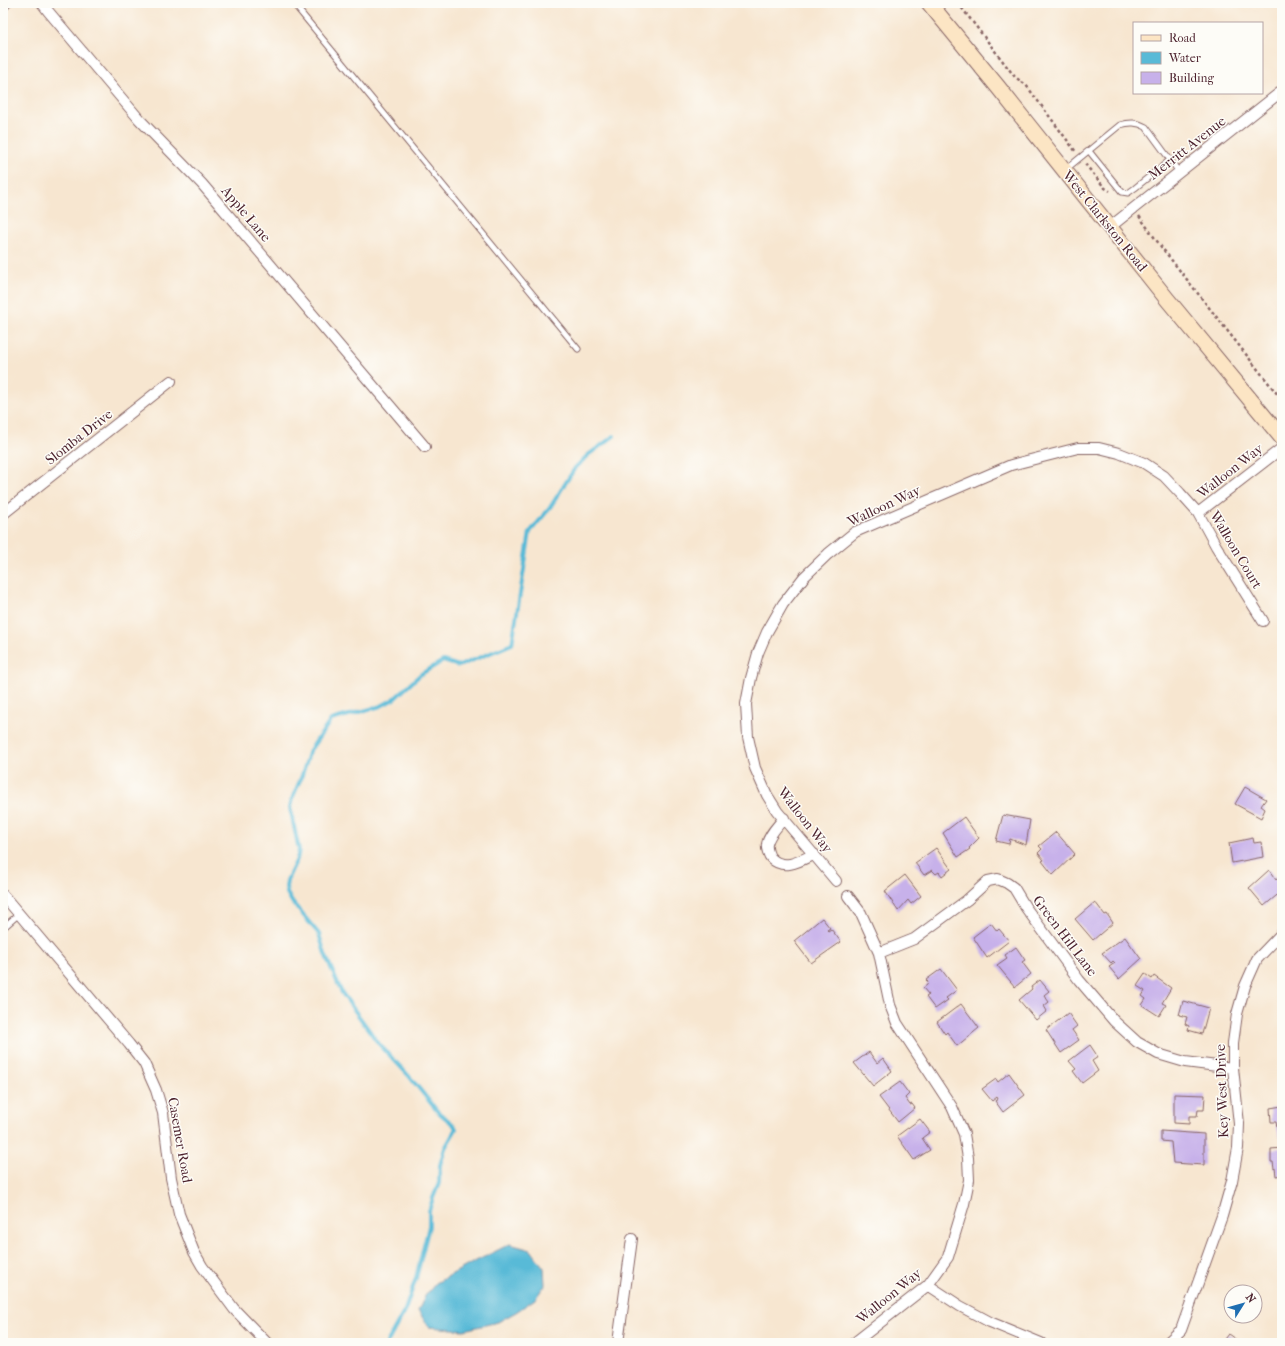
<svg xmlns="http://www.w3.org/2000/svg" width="1285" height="1346" viewBox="0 0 1285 1346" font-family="'IM FELL French Canon',serif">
<rect width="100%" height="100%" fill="#fdfcf7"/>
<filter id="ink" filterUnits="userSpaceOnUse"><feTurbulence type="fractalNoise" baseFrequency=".025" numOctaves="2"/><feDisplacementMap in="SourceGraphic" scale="8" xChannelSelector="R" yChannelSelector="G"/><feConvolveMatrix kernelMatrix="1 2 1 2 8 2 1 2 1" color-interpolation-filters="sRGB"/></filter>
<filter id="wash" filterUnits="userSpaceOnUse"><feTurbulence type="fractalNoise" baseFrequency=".012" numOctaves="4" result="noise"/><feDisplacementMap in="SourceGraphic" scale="16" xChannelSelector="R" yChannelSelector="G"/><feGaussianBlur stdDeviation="0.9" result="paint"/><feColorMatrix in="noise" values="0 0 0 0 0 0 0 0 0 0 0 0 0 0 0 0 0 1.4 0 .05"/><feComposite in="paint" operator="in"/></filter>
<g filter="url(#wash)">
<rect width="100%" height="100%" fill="#f7e6d0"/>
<path fill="#59bad7" stroke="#526c81" d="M510,1244L531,1250L544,1268L545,1285L535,1299L516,1312L498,1322L464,1330L429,1327L418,1311L425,1296L436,1283L472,1263Z"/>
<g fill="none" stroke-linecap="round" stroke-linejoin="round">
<path stroke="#59bad7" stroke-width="4" d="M387,1343L405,1310L416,1278L429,1226V1211L433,1198L439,1183L440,1165L445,1148L456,1129L454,1125L438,1112L409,1076L379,1044L342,993L325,954L319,934L292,902L287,893L286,887L287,880L297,859L299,850L290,807L292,799L301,778L310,750L331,720L381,706L394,699L421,674L443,661L459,666L512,644L530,532L549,509L575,468L588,455L614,436"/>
</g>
<g id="blocks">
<path fill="#c7b1ea" d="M1245,787L1266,799L1261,806L1265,809L1261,818L1235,804Z
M1003,815L1030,820L1026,845L1010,839L1009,844L996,841Z
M964,817L979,838L969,848L970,849L958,857L943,833Z
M1056,832L1075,854L1053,875L1042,861L1044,860L1038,853L1042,849L1039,846Z
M1253,838L1254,843L1261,842L1263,857L1232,863L1229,843Z
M936,848L951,869L942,876L939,872L936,874L932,870L924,875L915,863Z
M1269,870L1276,880L1279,877L1282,881V891L1264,906L1249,888Z
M905,875L921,896L911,904L908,900L898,911L885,891Z
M1095,902L1105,915L1107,914L1113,923L1093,940L1075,919Z
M822,918L830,928L827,930L828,931L831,929L841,942L811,963L794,941Z
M991,923L997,931L999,929L1009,941L987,958L973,937Z
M1125,937L1141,959L1119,979L1109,967L1115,963L1113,961L1111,963L1102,953Z
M1016,947L1025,960L1022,962L1031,974L1015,987L997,965L1007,958L1005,955Z
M941,969L957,990L946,998L948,1000L935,1009L926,997L929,995L923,988L927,985L928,982L926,980Z
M1145,974L1152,979L1154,976L1171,988L1162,1003L1166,1005L1159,1016L1142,1005L1146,999L1142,996L1145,991L1137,986Z
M1040,980L1049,991L1044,995L1049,1002L1044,1006L1047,1011L1036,1020L1019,1000L1032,989L1031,987Z
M1183,1001L1209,1008L1202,1034L1188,1030L1189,1026L1185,1024L1187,1017L1179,1015Z
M961,1004L979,1028L957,1046L947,1032L945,1034L937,1022Z
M1068,1013L1077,1026L1072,1030L1079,1040L1061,1053L1046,1030Z
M1090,1045L1098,1057L1092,1061L1098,1071L1082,1083L1073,1071L1076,1069L1069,1061Z
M869,1052L877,1063L883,1058L892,1071L873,1086L854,1063Z
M1009,1073L1025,1095L1003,1112L995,1101L998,1099L997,1097L992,1101L982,1089L996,1079L998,1082Z
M900,1082L909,1094L905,1098L910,1105L912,1104L915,1108L898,1122L879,1097Z
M1174,1094L1205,1095L1204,1110H1198L1197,1116H1189V1124L1174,1123Z
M1282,1106V1138H1279L1276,1122H1271L1270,1108Z
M920,1119L930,1132L922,1138L930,1150L914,1160L897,1136Z
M1161,1131L1204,1134V1165L1173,1163L1171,1142L1161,1141Z
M1282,1148V1175L1276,1176L1275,1168L1274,1169L1273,1162H1271V1149Z
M1228,1334L1241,1343H1221Z"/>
</g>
</g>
<g filter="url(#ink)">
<use href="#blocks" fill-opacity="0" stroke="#876565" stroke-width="1"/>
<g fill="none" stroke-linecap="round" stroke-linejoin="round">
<g stroke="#876565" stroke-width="7">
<path id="lane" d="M293,3L578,349
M1089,151L1122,192L1128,193L1135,188L1170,160
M1065,170L1120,125C1130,122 1137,122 1146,127L1179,172
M3,928L19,914"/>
</g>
<g stroke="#876565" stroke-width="12">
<path id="street" d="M42,3L48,11L139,119L202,184L425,447
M3,6L6,3
M1110,227L1282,91
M1198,513L1282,448
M3,514L171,381
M784,818C778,826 769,834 767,844C766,848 769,856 771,858C784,871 800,861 814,854
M836,881L777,811L767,795L755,768L748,737L746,704L751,678L758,653L767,632L783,604L804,577L828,554L855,532L1011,465L1078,448H1099L1119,453L1144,463L1164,476L1180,493L1198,513L1216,546L1263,621
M3,895L129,1044L144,1063L156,1090L163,1113L171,1178L179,1214L194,1252L202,1266L234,1309L267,1343
M848,896L861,913L879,953L890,1005L897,1023L952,1107L964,1134L968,1158L969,1180L964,1204L948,1257L928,1285L854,1343
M879,953L914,939L967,900L988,881L998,879L1007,883L1014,888L1026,908L1079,980L1114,1021L1137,1042L1158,1054L1185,1062L1233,1068
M928,1285L960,1306L990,1322L1041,1343
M618,1343L632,1239
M1167,1343L1181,1330L1222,1216L1232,1181L1238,1148L1239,1124L1233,1068V1043L1237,1014L1245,986L1257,959L1282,933"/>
</g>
<g stroke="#876565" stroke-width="17">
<path id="secondary" d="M929,3L998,87L1167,299L1282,438"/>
</g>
<path stroke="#876565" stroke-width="2.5" stroke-dasharray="3 3" stroke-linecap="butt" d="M958,3L1015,77L1026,85L1076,152
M1085,164L1105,188L1110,191
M1139,216L1162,248L1282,400"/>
<use href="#lane" stroke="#fff" stroke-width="5"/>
<use href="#street" stroke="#fff" stroke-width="10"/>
<use href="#secondary" stroke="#fce5c4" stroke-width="15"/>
</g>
</g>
<g text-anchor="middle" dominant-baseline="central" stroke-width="3" stroke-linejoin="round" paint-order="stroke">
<g font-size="14" fill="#4a1f2b" stroke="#fdfcf7">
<text transform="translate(1187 148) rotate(-38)">Merritt Avenue</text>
<text transform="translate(246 214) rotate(50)">Apple Lane</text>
<text transform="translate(1105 221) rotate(51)">West Clarkston Road</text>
<text transform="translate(79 437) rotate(-38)">Slomba Drive</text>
<text transform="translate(1230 471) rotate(-38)">Walloon Way</text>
<text transform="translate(884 506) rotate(-25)">Walloon Way</text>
<text transform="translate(1236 550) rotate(59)">Walloon Court</text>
<text transform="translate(805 820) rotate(52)">Walloon Way</text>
<text transform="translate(1065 936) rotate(53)">Green Hill Lane</text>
<text transform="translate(1222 1091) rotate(-92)">Key West Drive</text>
<text transform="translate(180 1140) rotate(80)">Casemer Road</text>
<text transform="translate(889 1296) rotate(-39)">Walloon Way</text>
</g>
</g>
<rect width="1285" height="1346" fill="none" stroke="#fdfcf7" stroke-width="16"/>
<rect x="1133" y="22" width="130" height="72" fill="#fdfcf7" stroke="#b5a4a5"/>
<rect x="1141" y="35" width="20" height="6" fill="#fce5c4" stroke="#b5a4a5"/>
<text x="1169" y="42" font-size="12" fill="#4a1f2b">Road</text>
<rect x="1141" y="52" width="20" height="12" fill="#59bad7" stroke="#b5a4a5"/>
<text x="1169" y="62" font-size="12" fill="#4a1f2b">Water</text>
<rect x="1141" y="72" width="20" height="12" fill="#c7b1ea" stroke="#b5a4a5"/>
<text x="1169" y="82" font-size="12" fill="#4a1f2b">Building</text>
<g transform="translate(1243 1304) rotate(53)"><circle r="19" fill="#fdfcf7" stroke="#b5a4a5"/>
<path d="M0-3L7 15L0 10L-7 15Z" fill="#1f6fb2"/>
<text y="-6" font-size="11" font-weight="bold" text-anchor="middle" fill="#4a1f2b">N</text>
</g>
</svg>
